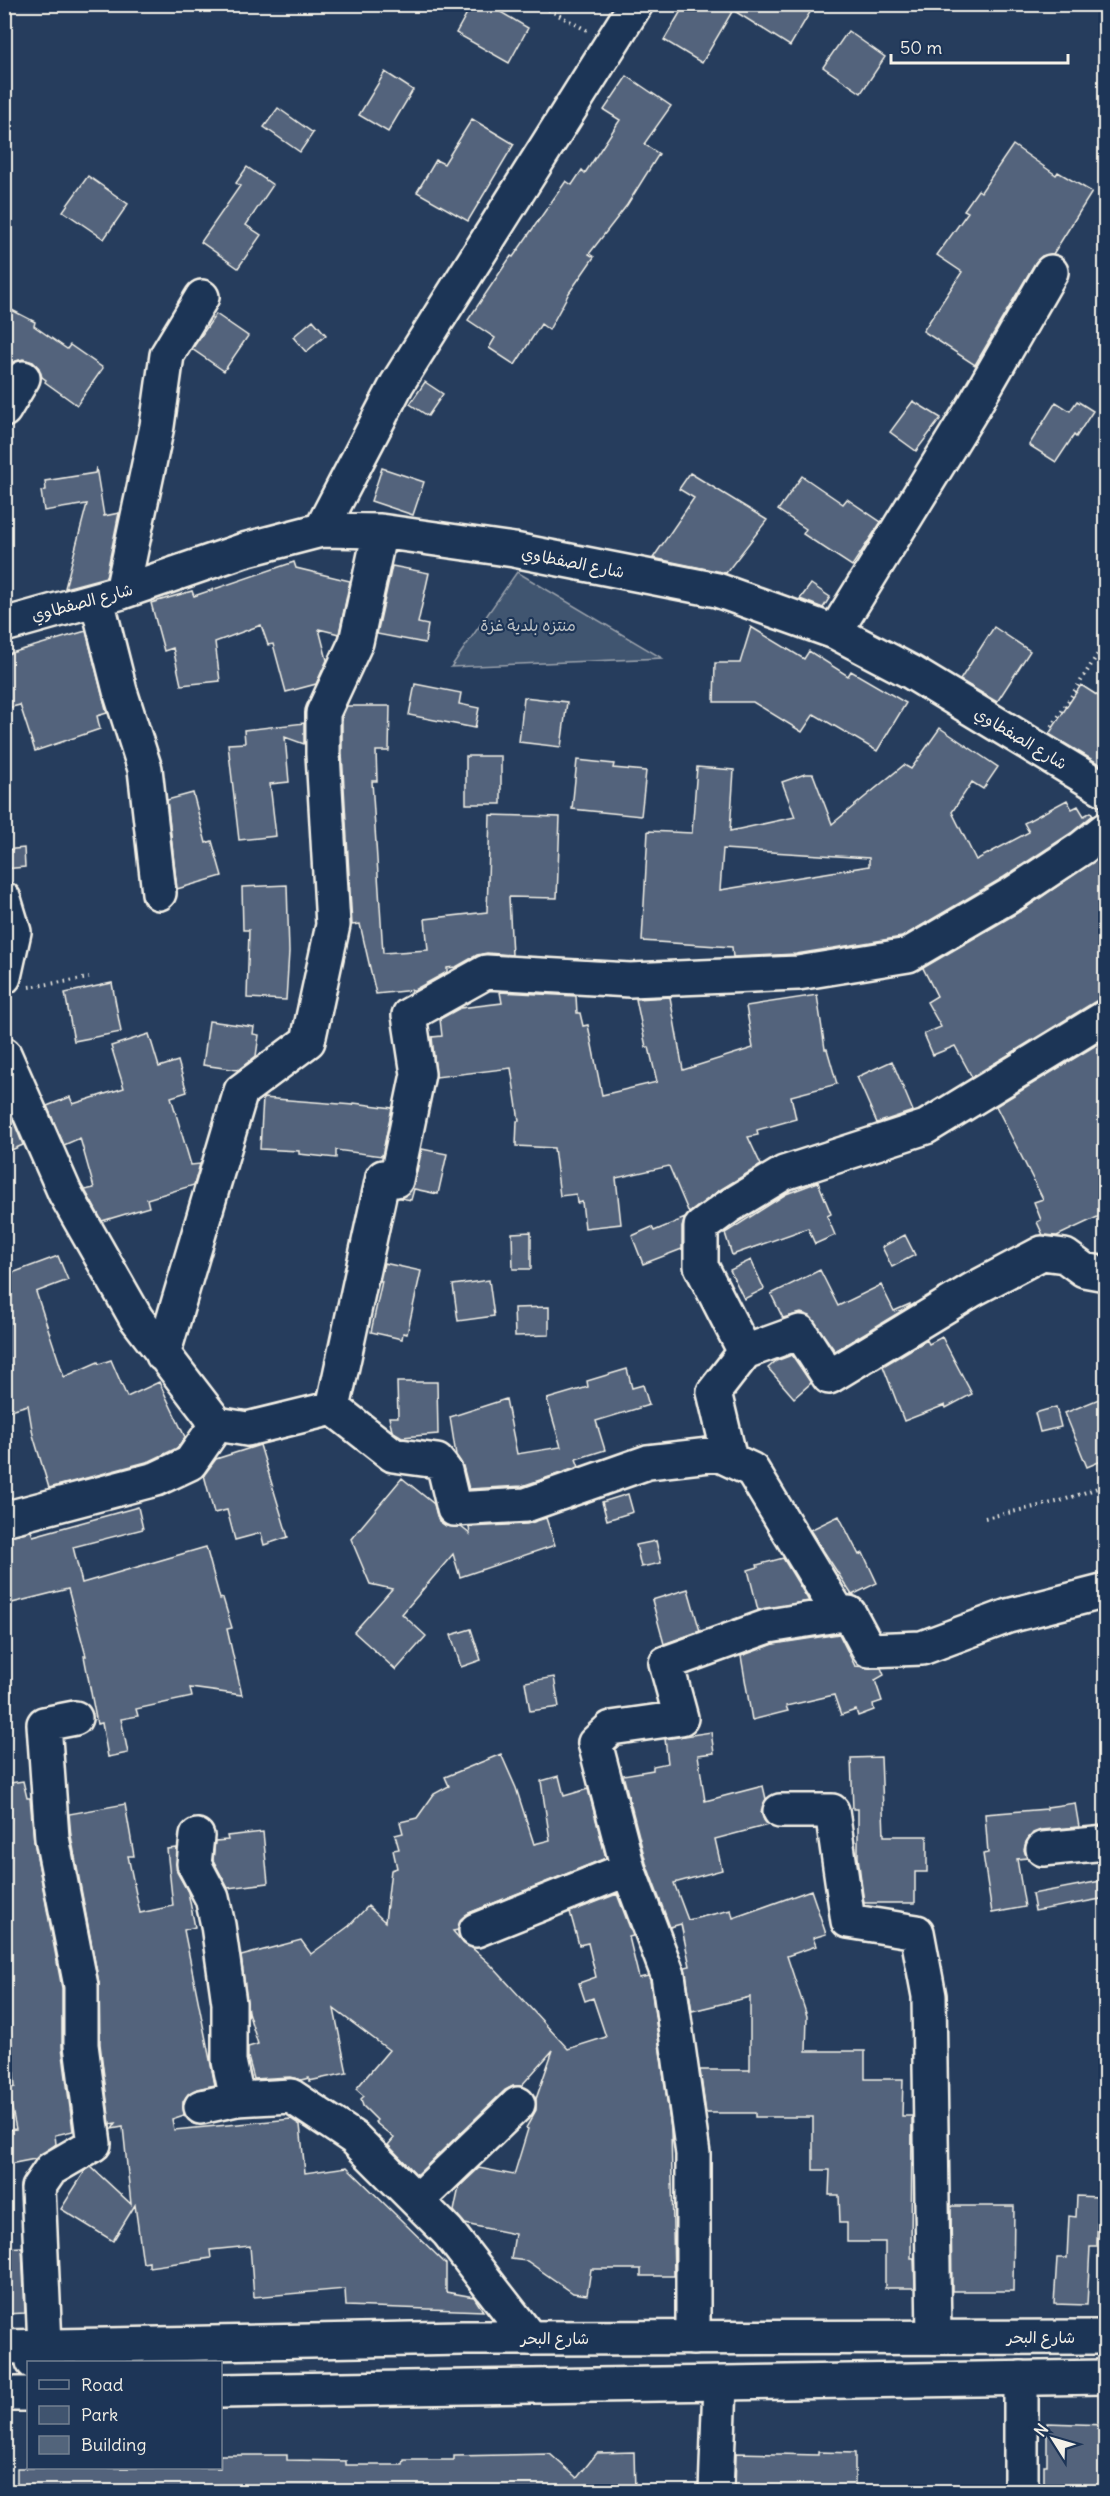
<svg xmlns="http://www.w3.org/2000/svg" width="1110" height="2496" viewBox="0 0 1110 2496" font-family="Delius,'Playpen Sans Arabic',sans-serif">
<rect width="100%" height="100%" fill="#263d5d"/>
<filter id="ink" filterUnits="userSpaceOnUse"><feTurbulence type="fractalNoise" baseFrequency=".0167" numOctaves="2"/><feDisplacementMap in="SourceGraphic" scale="12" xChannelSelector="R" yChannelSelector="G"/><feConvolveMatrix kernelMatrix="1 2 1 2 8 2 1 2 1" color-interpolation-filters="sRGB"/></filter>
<g filter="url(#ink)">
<path fill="#40546f" stroke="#9aa2ac" stroke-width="1.5" d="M517,572L662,658L451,667Z"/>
<path fill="#52647b" stroke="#f4f1e8" stroke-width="1.5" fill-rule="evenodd" d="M472,4H487L528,28L509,63L456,33Z
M685,4H815L790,46L733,10L702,63L664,40Z
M848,31L885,57L861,93L823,67Z
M385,72L413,90L388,132L359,115Z
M627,76L671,106L644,144L659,154L627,205L589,254L594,257L569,293L549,330L541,324L515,365L489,348L495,338L468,320L511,256L513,257L566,181L572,185L582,170L585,173L620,120L604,110Z
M278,108L313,133L300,152L264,127Z
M472,119L514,144L468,221L417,192L436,160L444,164Z
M1013,145L1056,175L1058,172L1092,192L1053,254L1042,256L1035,263L975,365L923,331L962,272L937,255L968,212L964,210L978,190L981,192Z
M247,167L273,185L246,225L261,235L238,268L201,242L240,186L236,183Z
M88,176L128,204L104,239L63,211Z
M4,306L35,322L34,326L67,349L70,345L103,368L77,405L45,382L46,380L42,377L39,368L33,362L23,359L13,362L4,358Z
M216,314L248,336L224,371L192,349Z
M313,320L326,335L306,352L293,337Z
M425,382L443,394L428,416L410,404Z
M913,401L941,418L916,451L890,432Z
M1077,401L1093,411L1076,437L1074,435L1056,462L1029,445L1056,402L1070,411Z
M96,467L104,516L119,513L106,577L65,588L87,504L44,511L41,491L46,490L45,481L95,473Z
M382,468L424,482L413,515L371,501Z
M690,473L767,520L726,573L653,558L694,498L679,489Z
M802,476L843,504L847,499L881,522L852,566L803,534L806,529L778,510Z
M294,562L296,568L350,581L339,634L319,629L327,660L316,684L286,692L273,644L268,645L261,625L215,642L220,681L181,685L173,648L164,651L151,603L192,591L194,596Z
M392,566L429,573L418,623L428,625L425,643L377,634Z
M811,584L830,597L823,608L800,599Z
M751,627L804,659L809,651L848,676L851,671L906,703L877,751L814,714L802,732L753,702H714L715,663H740Z
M994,627L1030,651L997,702L960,680Z
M86,631L107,713L97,716L100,729L35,751L20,705L4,709V655Z
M415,684L461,693L459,704L479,708L475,728L409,715Z
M1081,685L1106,701V768L1049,734Z
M524,697L567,702L561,747L519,742Z
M347,706H390L389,751H376L377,781H372L383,953L428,950L425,919L487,912L490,815L560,817L557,898L509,897L512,955L487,953L477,955L456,967L447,968V972L414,990L376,994L360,924L352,925L342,753V717Z
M304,723V744L285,737L289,782L270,784L276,836L239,840L228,744L245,743L244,730Z
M940,728L998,767L983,789L972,782L952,812L976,860L1029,832L1024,823L1067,800L1072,809L1078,806L1084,816L1091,812L1093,815L1071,833L1004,877L902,937L796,954L733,957L732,947L642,941L648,831L692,833L697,767L734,770L730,831L795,817L782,782L805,774H813L832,824L904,765L911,769ZM723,849L869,858V866L720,890Z
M466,756H501V804H466Z
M577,760L614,764L613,768L646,771L641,816L572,809Z
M193,793L206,843L212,841L222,876L177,889L167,800Z
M24,848L25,867L4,869V850Z
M1106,853V998L1096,1001L972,1077L955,1046L933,1055L924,1034L941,1027L927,1002L937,996L923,968L1024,909Z
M287,885L289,952L286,1000L247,998L249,930H243L242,887Z
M112,983L121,1032L74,1041L65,993Z
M500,992L576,996L577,1013H580L583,1026L588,1025L602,1095L657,1082L649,1047H646L636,999L670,997L683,1070L753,1048L746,1006L817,995L825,1049H827L837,1084L791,1096L796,1119L757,1130L758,1135L748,1137L761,1165L718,1191L689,1213L669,1166L616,1178L621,1224L585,1228L582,1202L577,1203L576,1194L560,1196L554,1148L516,1146L517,1121H519L511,1068L436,1077L432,1037L442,1036L440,1019L460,1008L502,1003Z
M209,1021L254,1027L253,1034L259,1035L256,1056L238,1070L203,1065Z
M149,1034L159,1067L178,1061L187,1092L171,1097L191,1165L200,1164L194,1185L147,1199L149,1207L102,1221L85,1190L94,1188L80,1138L64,1145L47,1106L70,1097L73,1104L124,1088L111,1046Z
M1106,1039V1213L1057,1236L1043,1235L1037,1222L1041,1220L1034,1202L1043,1199L996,1106Z
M892,1061L913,1111L877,1123L857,1077Z
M263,1098L353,1105L354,1103L392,1108L382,1156L336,1150V1158L299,1154V1151L260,1149Z
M13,1120L23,1145L9,1151L4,1138V1124Z
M422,1149L447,1154L438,1194L414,1189L411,1200L400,1198L409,1193L414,1184Z
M818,1182L831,1214L827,1216L835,1235L815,1244L808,1228L732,1255L725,1233L786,1194Z
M685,1218L682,1227V1249L643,1264L632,1236L652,1227L654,1231Z
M531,1232V1269H513L512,1233Z
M905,1235L915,1255L892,1267L882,1247Z
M58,1256L68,1280L36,1292L64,1377L98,1362L99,1364L111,1360L127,1397L159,1382L185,1437L177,1448L150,1461L49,1488L33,1435L28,1405L4,1412V1276Z
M751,1260L764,1289L744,1299L730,1270Z
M384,1263L421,1271L407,1334L403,1333L402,1339L371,1332L382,1281H380Z
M820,1270L838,1306L881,1285L894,1311L910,1304V1306L835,1351L810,1316L801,1313L783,1318L771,1294Z
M489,1280L494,1316L458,1321L453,1285Z
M549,1307V1335L515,1336L514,1308Z
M942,1337L972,1394L946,1408L945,1405L904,1421L883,1366L927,1340L929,1344Z
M792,1355L811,1383L794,1398L768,1368L776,1361Z
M627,1369L632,1388L643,1385L649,1405L596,1421L605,1450L576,1459L579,1467L522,1486L469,1489L463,1466L456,1455L450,1417L506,1399L517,1454L561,1447L547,1399L588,1387L587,1381Z
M397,1382H437L438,1434L402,1437L392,1431L389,1417H398Z
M1106,1396V1459L1087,1467L1065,1413Z
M1056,1407L1061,1427L1040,1432L1035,1413Z
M260,1445L288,1537L264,1545L261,1533L235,1540L227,1510L214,1513L204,1475L216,1459Z
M402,1478L434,1504L439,1521L446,1526L461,1527L470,1534L469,1527L527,1524L546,1518L555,1545L460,1577L453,1554L402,1614L426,1636L396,1670L354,1632L392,1589L370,1584L351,1539Z
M628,1494L633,1512L607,1520L602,1502Z
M138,1507L143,1529L73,1547L82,1583L206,1547L220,1599L223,1598L232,1628L227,1629L242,1695L190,1688L192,1697L136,1709L138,1716L121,1719L128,1753L108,1757L102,1723L97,1724L84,1656H86L68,1589L4,1605V1537L31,1531L33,1536Z
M839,1516L859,1555L863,1553L877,1583L852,1595L810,1530Z
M656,1541L661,1563L641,1567L636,1545Z
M783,1558L809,1601L758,1610L748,1570L758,1567L757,1565Z
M688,1589L700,1631L664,1644L652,1600Z
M471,1629L481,1660L461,1667L451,1635Z
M839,1634L855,1666L881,1668L884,1675L875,1680L882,1701L873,1704L874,1710L858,1716L856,1710L841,1715L834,1695L786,1706L788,1711L752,1720L741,1656L774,1644Z
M554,1677L559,1707L530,1711L525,1682Z
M711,1732L714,1753L698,1755L705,1801L763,1786L766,1799L761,1812L764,1820L768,1825L715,1839L722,1870L674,1883L688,1920L731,1910L733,1918L811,1890L826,1934L813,1938L816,1946L787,1956L807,2016L806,2051H865V2079H903L902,2116H912L911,2258H914L915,2288H885V2242H847V2223H840L839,2195H829L830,2170H813V2117H755V2113H706L700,2070H750V1997L692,2011L685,1967L690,1966L681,1924L670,1927L646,1863L623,1775L653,1770V1766L668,1763L665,1739Z
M501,1754L516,1788L534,1844L550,1840L541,1781L559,1776L564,1796L588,1789L606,1858L469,1913L461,1919L458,1930L453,1931L464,1944L472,1948L490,1964L568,2049L606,2037L593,1998L585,2001L579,1983L596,1977L588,1943L579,1945L570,1912L617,1894L633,1936L629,1937L639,1978L648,1976L650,1980L671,2129L674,2276H641V2269H591L587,2295L573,2293L527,2261L511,2259L515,2234L465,2224L454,2211L459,2187L479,2168L514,2175L528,2129L526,2128L536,2110V2099L553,2050L521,2086H513L505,2090L417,2175L388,2145L394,2138L375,2122L377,2120L363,2106L361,2099L364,2096L356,2089L389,2050L334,2009L347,2073L309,2081V2078L301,2080L290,2077L254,2079L248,2057V2047L258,2044L248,2012L241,1956L301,1940L311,1954L349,1926L368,1906L385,1922L391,1870L397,1868L393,1850L399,1849L395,1835L403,1833L400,1822L417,1818L434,1794L449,1786L445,1777Z
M881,1757L884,1836H927V1872H915V1903H864L858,1857V1809H853L851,1758Z
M23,1781L27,1798H30L34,1841L62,1988V2047L73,2131L55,2135L56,2144L35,2159L4,2165V2130L16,2129L8,2089L15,2087L5,1963H10L4,1924V1784Z
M1075,1803L1079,1827L1041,1830L1033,1833L1026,1842L1024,1850L1027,1858L1017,1859L1025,1907L992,1913L983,1854L988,1853L985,1814L1047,1809V1807Z
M125,1804L134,1856H128L140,1913L173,1906L167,1849L177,1848V1872L188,1892L195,1927L184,1930L215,2085L197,2089L188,2094L183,2102L184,2115L172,2119L174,2130L291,2119L300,2125L305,2173L347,2167L446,2264V2292L474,2297L483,2311L346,2306L345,2289L254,2297L250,2246L210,2250L211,2258L149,2267V2262L143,2263L135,2205L113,2241L61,2209L85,2171L91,2167L131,2204L123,2127L112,2129L116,2123L110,2124L100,2044L99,1983L71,1836L69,1814Z
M263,1832L268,1883L228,1888L213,1860L215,1841L228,1840L227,1836Z
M1106,1880V1898L1035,1911L1032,1894Z
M1077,2196L1098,2197L1097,2247H1090L1087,2305L1054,2304L1057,2258H1067L1069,2216L1076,2217Z
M951,2206H1014L1013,2291H952Z
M22,2247L25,2313L4,2314V2248Z
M1047,2423L1106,2425V2487L1064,2486V2492H1044V2465H1047Z
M634,2452L635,2492H17V2468H220V2455H287V2460L346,2461V2465H403L404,2460H454V2456L550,2454L577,2478L597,2453Z
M818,2452L855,2453V2492H735L736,2453L818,2455Z"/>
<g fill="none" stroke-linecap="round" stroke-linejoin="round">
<g stroke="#f4f1e8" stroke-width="38">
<path id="minor" d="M4,410L23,378
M321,530L397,384L636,4
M122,592L157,426L167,355L202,297
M97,600L120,691L145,769L159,893
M4,625L122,592L244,550L321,530L380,531L514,550L717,590L835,632L911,672L1106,790
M835,632L974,406L1051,272
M4,899L14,932L4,977
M4,1054L65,1193L136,1318L217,1424
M745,1352L701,1266V1227L728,1207L784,1173L926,1127L1106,1017
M163,1355L241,1091L308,1041L333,925L323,754V713L356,642L380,531
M333,1408L393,1455L437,1461L445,1471L454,1509L526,1505L648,1462L718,1454L752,1470L839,1614
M730,1459L714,1392L745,1352L800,1332L829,1377L972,1290L1042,1253L1065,1256L1084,1270L1106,1274
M4,1519L156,1479L190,1463L217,1424L247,1429L333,1408L383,1177L396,1180L418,1074L409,1015L486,972L630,980L798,973L908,955L1014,893L1082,848L1106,829
M780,1811H832L848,1921L917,1932L929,1996L934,2337
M197,1836L194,1864L212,1898L218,1925L229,2003V2061L237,2099L291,2096L354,2138L448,2232L530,2338
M1043,1849L1106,1843
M476,1930L628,1869
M201,2107L237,2099
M417,2201L518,2104
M693,2338V2154L668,1975L628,1869L595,1743L611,1728L681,1718L666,1663L769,1626L849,1613L869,1650L922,1648L1008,1616L1106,1591
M33,2362L45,2345L38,2188L51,2169L94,2144L81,2045V1986L52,1838L44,1724L75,1718
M1021,2378V2492
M716,2492L720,2384"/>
</g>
<g stroke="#f4f1e8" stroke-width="38">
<path id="major" d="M4,2347L462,2338L1106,2337
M220,2391L1106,2377
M4,2394H28"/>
</g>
<path stroke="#f4f1e8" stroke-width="4" stroke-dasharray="1.5 4.5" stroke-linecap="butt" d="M538,4L588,31
M1052,727L1106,641
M29,987L89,978
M985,1518L1061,1501L1106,1485"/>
<use href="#minor" stroke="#1d3557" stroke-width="33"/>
<use href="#major" stroke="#1d3557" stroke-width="33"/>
</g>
</g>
<g text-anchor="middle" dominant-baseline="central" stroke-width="4.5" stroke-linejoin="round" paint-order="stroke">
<g font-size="16" fill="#f4f1e8" stroke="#1d3557">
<text transform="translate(573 562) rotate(11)">شارع الصفطاوي</text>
<text transform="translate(82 602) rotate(-15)">شارع الصفطاوي</text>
<text transform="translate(1021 738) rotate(31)">شارع الصفطاوي</text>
<text x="1041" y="2337">شارع البحر</text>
<text x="555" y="2338">شارع البحر</text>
</g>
<g font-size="16" fill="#bec2c4" stroke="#1d3557">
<text x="528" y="625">منتزه بلدية غزة</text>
</g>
</g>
<rect width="1110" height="2496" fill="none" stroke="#1d3557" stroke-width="24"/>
<rect x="12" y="12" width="1086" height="2472" fill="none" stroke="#f4f1e8" stroke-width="2" filter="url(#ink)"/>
<rect x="27" y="2361" width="195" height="108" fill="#1d3557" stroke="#738091" stroke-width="1.5"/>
<rect x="39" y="2380" width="30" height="9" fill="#1d3557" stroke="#738091" stroke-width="1.5"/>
<text x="81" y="2391" font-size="18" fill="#f4f1e8">Road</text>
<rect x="39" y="2406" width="30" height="18" fill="#40546f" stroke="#738091" stroke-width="1.5"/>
<text x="81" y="2421" font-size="18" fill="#f4f1e8">Park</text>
<rect x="39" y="2436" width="30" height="18" fill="#52647b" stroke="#738091" stroke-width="1.5"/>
<text x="81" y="2451" font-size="18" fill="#f4f1e8">Building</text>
<g transform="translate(1053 2439) rotate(307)" stroke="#1d3557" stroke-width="4.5" paint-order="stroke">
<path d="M0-4.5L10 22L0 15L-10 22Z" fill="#f4f1e8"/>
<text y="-9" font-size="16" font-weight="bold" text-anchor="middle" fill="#f4f1e8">N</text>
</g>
<path d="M891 54v9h177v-9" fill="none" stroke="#f4f1e8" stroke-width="3"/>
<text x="900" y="54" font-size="18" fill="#f4f1e8" stroke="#1d3557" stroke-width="4.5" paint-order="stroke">50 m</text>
</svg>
